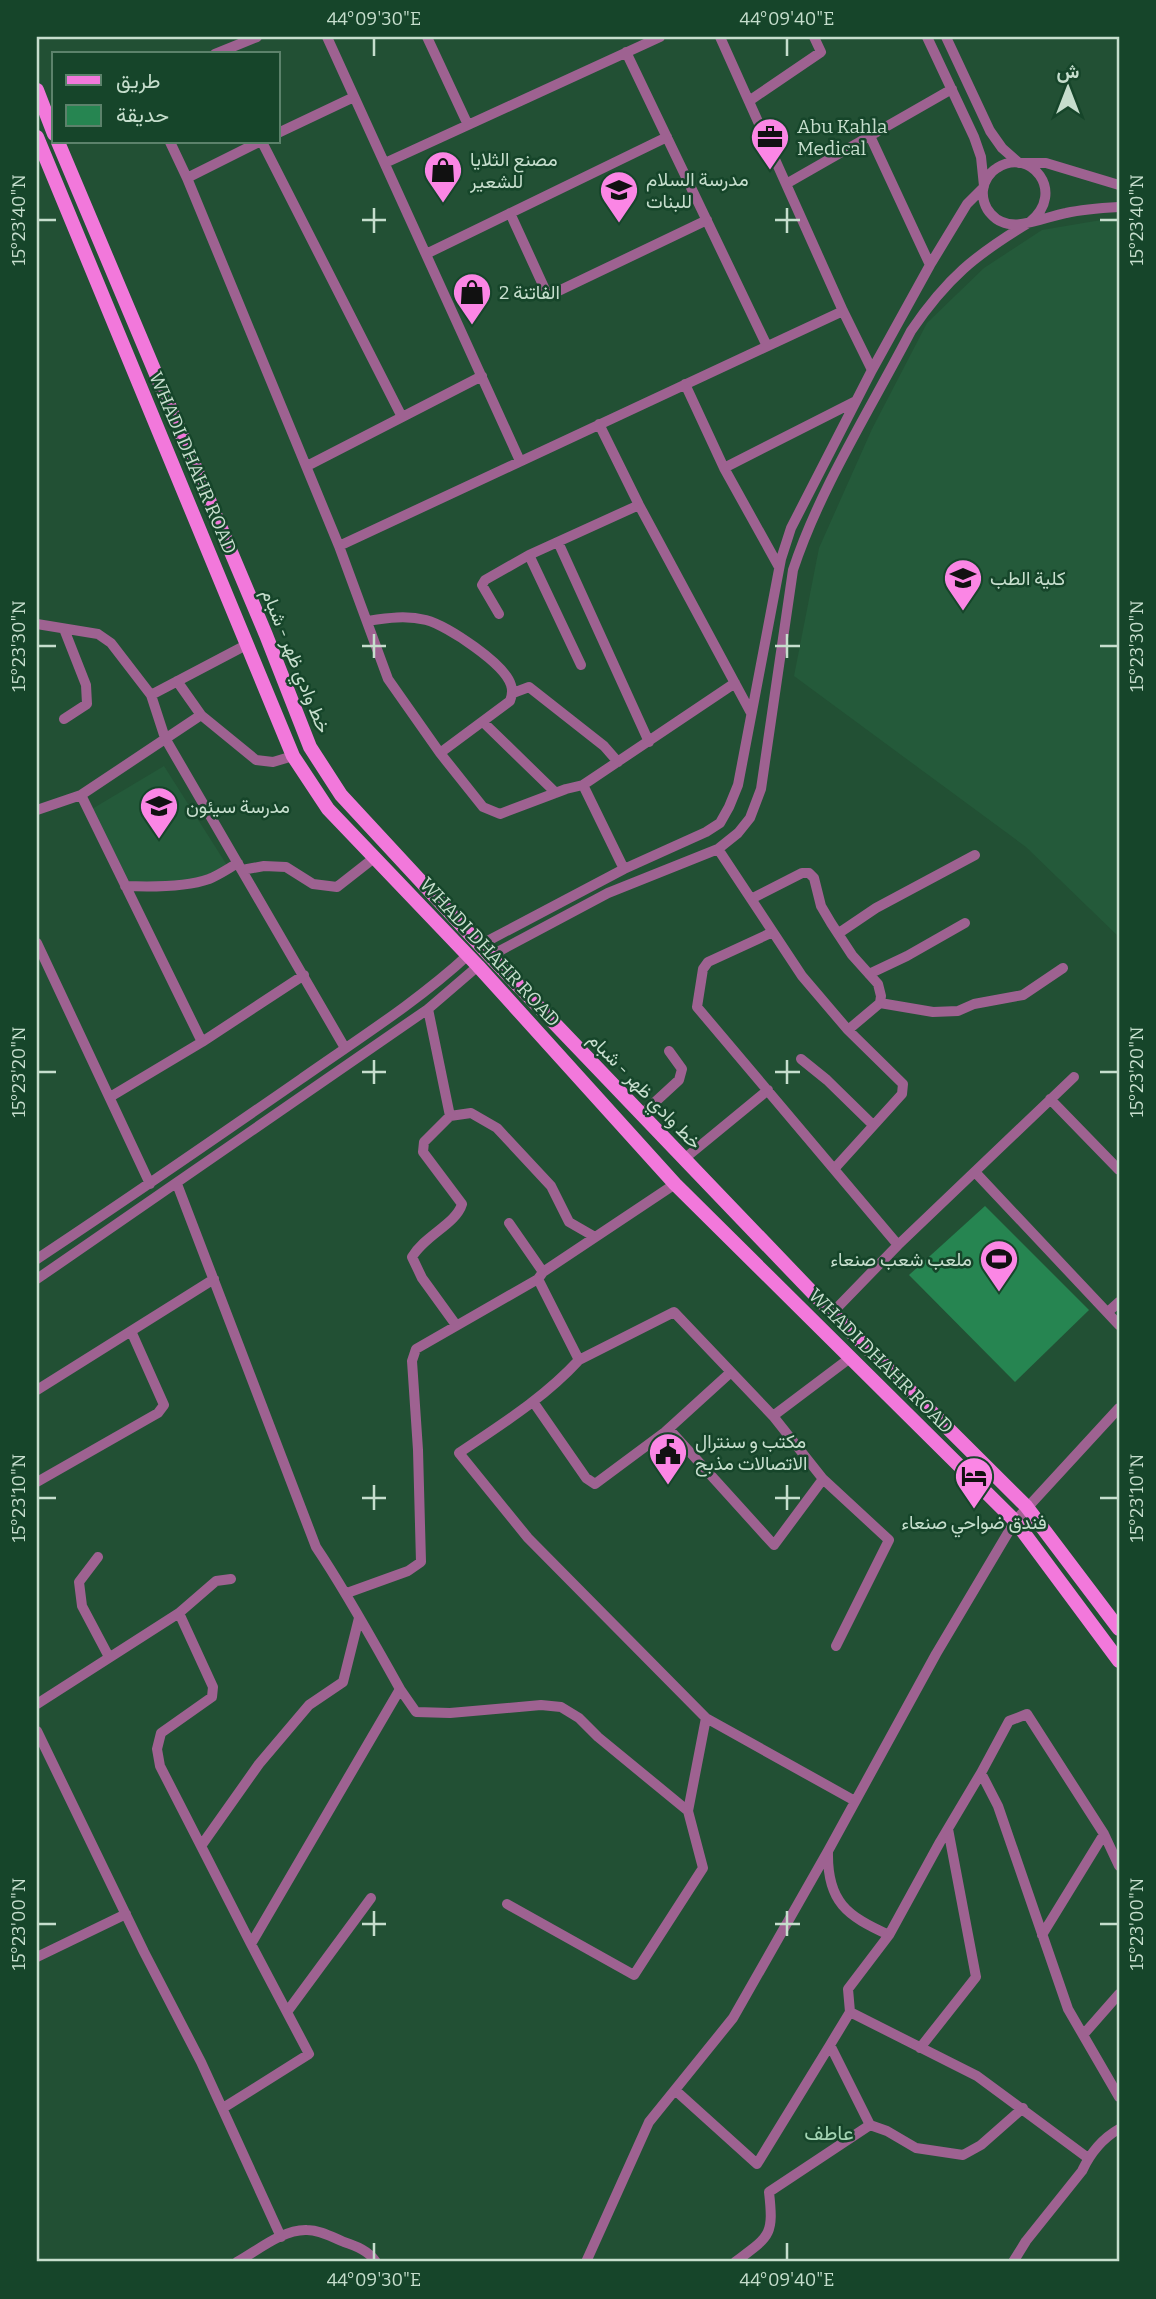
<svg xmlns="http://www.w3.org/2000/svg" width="1156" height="2299" viewBox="0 0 1156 2299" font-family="Bitter,Vazirmatn,serif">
<rect width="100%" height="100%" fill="#225034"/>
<path fill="#245a3a" d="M1119,217V937L1026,847L794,676L819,548L872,429L927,323L984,268L1042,230Z
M164,766L230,870L197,880L131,885L92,809Z"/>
<path fill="#268551" d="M985,1206L1089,1310L1015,1382L909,1275Z"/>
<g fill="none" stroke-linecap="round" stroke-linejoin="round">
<path stroke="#9e6291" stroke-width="10" d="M327,37L520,461
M427,37L468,125
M720,37L843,311L872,370
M927,37L974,137L981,157L984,186
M946,37L990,131L1002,148L1019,163H1046L1119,185
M626,52L767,346
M215,54L257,37
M749,101L821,52L814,37
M278,133L354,97
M870,136L930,265
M170,142L187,178L339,546L388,679L440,753L483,807L500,814L566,789L583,785L735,683
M262,142L402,417
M385,163L660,37
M187,178L259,142
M786,184L952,89
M510,213L548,296L707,220
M426,254L667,137
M685,384L724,468L856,401
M599,424L639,505L751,713
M307,466L482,376
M724,468L779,567
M558,542L649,742
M339,546L843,311
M529,555L581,665
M499,614L482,585L485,580L529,555L639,505
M367,621C387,618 406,615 426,620C448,626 505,664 511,685C513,691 512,696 510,701L440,753
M37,624L98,634L111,643L151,695L165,738L345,1048
M64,629L86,685L87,704L64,719
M177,681L201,715L256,760L273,762L293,756
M513,693L529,687L604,746L618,762
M151,695L248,644
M483,722L556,793
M583,785L624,869
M81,795L202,1042
M37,810L81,795L201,715
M718,849L802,976L848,1030L903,1084L902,1094L835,1168
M242,870L264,866L286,867L313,884L337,887L374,858
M125,886C149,887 186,887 209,879C219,875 229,868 238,863
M751,899L802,873H809L814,878L821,906L831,923L852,955L878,984L881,996L880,1003L848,1030
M773,932L708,962L703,969L697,1007L898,1245
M839,933L876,908L975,855
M37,943L150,1184
M480,945L624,869L706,832L720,823L729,807L738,785L781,559L791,528L872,370L930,265L967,204L983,188
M490,956L608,893L718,849L738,833L750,818L761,789L793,570C820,488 871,408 911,331C947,278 975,255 1030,222C1067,192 1030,146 997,168C990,172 984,181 983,190C982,198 985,208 991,214C1010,236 1043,217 1066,213C1084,209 1101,208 1119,207
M869,974L907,956L965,923
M880,1003L933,1012L958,1011L974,1004L1023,995L1063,968
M428,1009L450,1116
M801,1059L827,1080L873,1125
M110,1097L202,1042L304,975
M1050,1099L1119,1170
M641,1115L679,1080L682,1069L669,1051
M684,1159L768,1090
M975,1172L1119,1325
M177,1184L316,1547C347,1593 373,1641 400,1689L251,1944L201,1846L259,1764L309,1705L343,1682L359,1618
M675,1184L543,1272L538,1279L579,1360C544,1398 502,1424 459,1453L528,1538L706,1718L855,1801
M509,1223L543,1272
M37,1259C126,1200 213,1140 301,1079C358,1039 417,1002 468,955
M37,1279L428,1009L478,966
M1108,1312L1119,1302
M832,1313L898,1245L1074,1077
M456,1325L422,1278L412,1257C425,1235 456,1224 462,1204L423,1152L424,1142L450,1116L471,1113L497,1128L551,1186L569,1222L595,1237
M579,1360L674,1312L773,1416L850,1358
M37,1390L214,1279
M534,1403L586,1478L595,1484L665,1432L731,1372
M669,1429L774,1545L823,1479L773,1416
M823,1479L889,1540L836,1646
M37,1482L158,1413L164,1405L131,1331
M98,1557L79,1582L82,1606L109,1657
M347,1593L408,1571L421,1562L418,1450L412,1361L416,1349L538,1279
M179,1613L216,1581L231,1579
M400,1689L416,1712L450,1713L541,1705L561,1707L579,1718L598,1737L688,1811
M37,1704L179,1613L213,1687L212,1697L161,1733L157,1749L160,1766L201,1846
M37,1731L144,1952L201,2062L281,2237
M981,1773L940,1842L889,1935L848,1989L850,2012L977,2076L1088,2158
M828,1852C827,1902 847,1916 889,1935
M1119,1866L1104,1834L1027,1714L1009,1721L981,1773L998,1806L1068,2009L1119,2097
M507,1904L634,1975L703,1868L688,1811L706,1718
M1042,1935L1104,1834
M37,1957L126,1914
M287,2012L371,1898
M850,2012L830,2045L870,2125
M1083,2035L1119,1994
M920,2048L976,1977L948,1829
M675,2090L757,2164L830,2045
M223,2108L309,2054L251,1944
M237,2262C257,2251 283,2229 307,2230C320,2230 332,2237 344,2242C356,2246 369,2251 376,2262
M586,2262L649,2122L733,2018L828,1851L936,1654L1015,1521L1119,1408
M735,2262C770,2236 774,2236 769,2192L870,2125L887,2131L916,2148L963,2155L981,2145L1023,2108
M1013,2262L1026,2241L1082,2171C1090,2154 1103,2138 1119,2129"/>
<path stroke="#f278db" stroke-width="14" d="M37,90L54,134
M37,137L293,756L328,809L478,966L675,1184L1015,1521L1119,1661
M58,142L266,635L310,747L341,795L490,956L832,1313L1026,1506L1119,1629"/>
</g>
<path fill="none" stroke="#c6decd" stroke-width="2.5" d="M374,38V56M787,38V56M374,208V233M787,208V233M38,220H56M362,220H386M775,220H800M1100,220H1118M374,634V658M787,634V658M38,646H56M362,646H386M775,646H800M1100,646H1118M374,1060V1084M787,1060V1084M38,1072H56M362,1072H386M775,1072H800M1100,1072H1118M374,1485V1510M787,1485V1510M38,1498H56M362,1498H386M775,1498H800M1100,1498H1118M374,1911V1936M787,1911V1936M38,1924H56M362,1924H386M775,1924H800M1100,1924H1118M374,2243V2260M787,2243V2260"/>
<defs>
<g id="office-pin" transform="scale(2.0125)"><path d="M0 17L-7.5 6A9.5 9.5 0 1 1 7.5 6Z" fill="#fb86e5" stroke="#16452a"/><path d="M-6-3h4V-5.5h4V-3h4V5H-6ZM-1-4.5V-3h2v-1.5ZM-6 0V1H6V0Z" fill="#111"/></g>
<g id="shop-pin" transform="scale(2.0125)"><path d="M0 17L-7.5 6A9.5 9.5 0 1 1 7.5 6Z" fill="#fb86e5" stroke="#16452a"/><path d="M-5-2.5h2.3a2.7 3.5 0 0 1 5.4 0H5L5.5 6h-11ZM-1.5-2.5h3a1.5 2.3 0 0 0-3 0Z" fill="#111"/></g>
<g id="school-pin" transform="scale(2.0125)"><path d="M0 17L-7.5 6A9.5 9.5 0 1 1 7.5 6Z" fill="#fb86e5" stroke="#16452a"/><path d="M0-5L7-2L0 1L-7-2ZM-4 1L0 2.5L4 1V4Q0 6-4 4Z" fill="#111"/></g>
<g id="university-pin" transform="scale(2.0125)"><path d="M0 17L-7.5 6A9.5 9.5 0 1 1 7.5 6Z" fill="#fb86e5" stroke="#16452a"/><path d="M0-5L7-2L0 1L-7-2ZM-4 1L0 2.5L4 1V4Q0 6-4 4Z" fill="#111"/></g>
<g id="stadium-pin" transform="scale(2.0125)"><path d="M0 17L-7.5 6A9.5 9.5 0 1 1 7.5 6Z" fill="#fb86e5" stroke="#16452a"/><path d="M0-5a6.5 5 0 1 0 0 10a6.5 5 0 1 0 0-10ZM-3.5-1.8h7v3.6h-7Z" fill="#111"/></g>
<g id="civic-pin" transform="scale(2.0125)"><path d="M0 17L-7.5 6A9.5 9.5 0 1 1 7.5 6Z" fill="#fb86e5" stroke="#16452a"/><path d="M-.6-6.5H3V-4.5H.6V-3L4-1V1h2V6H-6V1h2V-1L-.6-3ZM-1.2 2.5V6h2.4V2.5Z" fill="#111"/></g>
<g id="hotel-pin" transform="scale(2.0125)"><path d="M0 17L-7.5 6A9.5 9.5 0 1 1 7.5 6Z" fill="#fb86e5" stroke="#16452a"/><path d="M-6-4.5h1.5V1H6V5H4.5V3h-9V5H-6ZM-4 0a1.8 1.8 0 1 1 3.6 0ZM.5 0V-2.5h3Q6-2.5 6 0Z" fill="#111"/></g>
</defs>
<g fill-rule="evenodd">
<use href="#office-pin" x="770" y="137"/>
<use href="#shop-pin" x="443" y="170"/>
<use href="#school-pin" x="619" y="190"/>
<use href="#shop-pin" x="472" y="292"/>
<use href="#university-pin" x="963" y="578"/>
<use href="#school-pin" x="159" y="806"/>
<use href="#stadium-pin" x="999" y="1259"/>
<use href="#civic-pin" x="668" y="1452"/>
<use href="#hotel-pin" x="974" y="1476"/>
</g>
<g text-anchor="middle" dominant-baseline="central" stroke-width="5" stroke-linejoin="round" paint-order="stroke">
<g font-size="19" fill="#c6decd" stroke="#16452a" text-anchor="start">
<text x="797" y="126">Abu Kahla<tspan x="797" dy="22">Medical</tspan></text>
<text x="470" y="159">مصنع الثلايا<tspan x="470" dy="22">للشعير</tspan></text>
<text x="646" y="179">مدرسة السلام<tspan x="646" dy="22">للبنات</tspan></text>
<text x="499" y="292">الفاتنة 2</text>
<text x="990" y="578">كلية الطب</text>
<text x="186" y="806">مدرسة سيئون</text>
<text x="972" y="1259" text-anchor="end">ملعب شعب صنعاء</text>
<text x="695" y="1441">مكتب و سنترال<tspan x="695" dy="22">الاتصالات مذبح</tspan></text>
<text x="974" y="1522" text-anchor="middle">فندق ضواحي صنعاء</text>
</g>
<g font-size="19" fill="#c6decd" stroke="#16452a">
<text transform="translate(193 463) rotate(67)">WHADI DHAHR ROAD</text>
<text transform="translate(296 661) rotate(68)">خط وادي ظهر - شبام</text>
<text transform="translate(490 952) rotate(47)">WHADI DHAHR ROAD</text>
<text transform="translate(645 1091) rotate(46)">خط وادي ظهر - شبام</text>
<text transform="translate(881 1361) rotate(45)">WHADI DHAHR ROAD</text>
</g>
<g font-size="21" fill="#a3d4b3" stroke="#16452a">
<text x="829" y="2133">عاطف</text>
</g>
</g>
<rect width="1156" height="2299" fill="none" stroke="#16452a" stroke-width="77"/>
<rect x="52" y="52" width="228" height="91" fill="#16452a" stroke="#5c826b" stroke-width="2"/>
<rect x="66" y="75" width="35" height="10" fill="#f278db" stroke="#5c826b" stroke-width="2"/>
<text x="116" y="88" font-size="21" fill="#c6decd">طريق</text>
<rect x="66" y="105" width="35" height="21" fill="#268551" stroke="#5c826b" stroke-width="2"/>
<text x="116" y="122" font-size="21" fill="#c6decd">حديقة</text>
<g transform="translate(1068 88)" stroke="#16452a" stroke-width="5" paint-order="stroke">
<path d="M0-5L12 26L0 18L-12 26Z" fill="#c6decd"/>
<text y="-10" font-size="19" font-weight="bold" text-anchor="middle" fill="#c6decd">ش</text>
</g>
<rect x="38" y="38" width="1080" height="2222" fill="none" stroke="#c6decd" stroke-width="2.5"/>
<g font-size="18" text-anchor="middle" fill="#c6decd">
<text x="374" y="25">44°09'30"E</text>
<text x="787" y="25">44°09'40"E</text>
<text transform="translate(19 220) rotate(-90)" y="6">15°23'40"N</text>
<text transform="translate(1137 220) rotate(-90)" y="6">15°23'40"N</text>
<text transform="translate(19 646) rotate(-90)" y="6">15°23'30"N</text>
<text transform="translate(1137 646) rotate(-90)" y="6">15°23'30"N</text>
<text transform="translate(19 1072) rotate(-90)" y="6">15°23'20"N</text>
<text transform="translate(1137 1072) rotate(-90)" y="6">15°23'20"N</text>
<text transform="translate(19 1498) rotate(-90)" y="6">15°23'10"N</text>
<text transform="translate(1137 1498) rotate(-90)" y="6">15°23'10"N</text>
<text transform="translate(19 1924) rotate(-90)" y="6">15°23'00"N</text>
<text transform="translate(1137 1924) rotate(-90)" y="6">15°23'00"N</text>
<text x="374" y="2286">44°09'30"E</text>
<text x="787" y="2286">44°09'40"E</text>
</g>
</svg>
